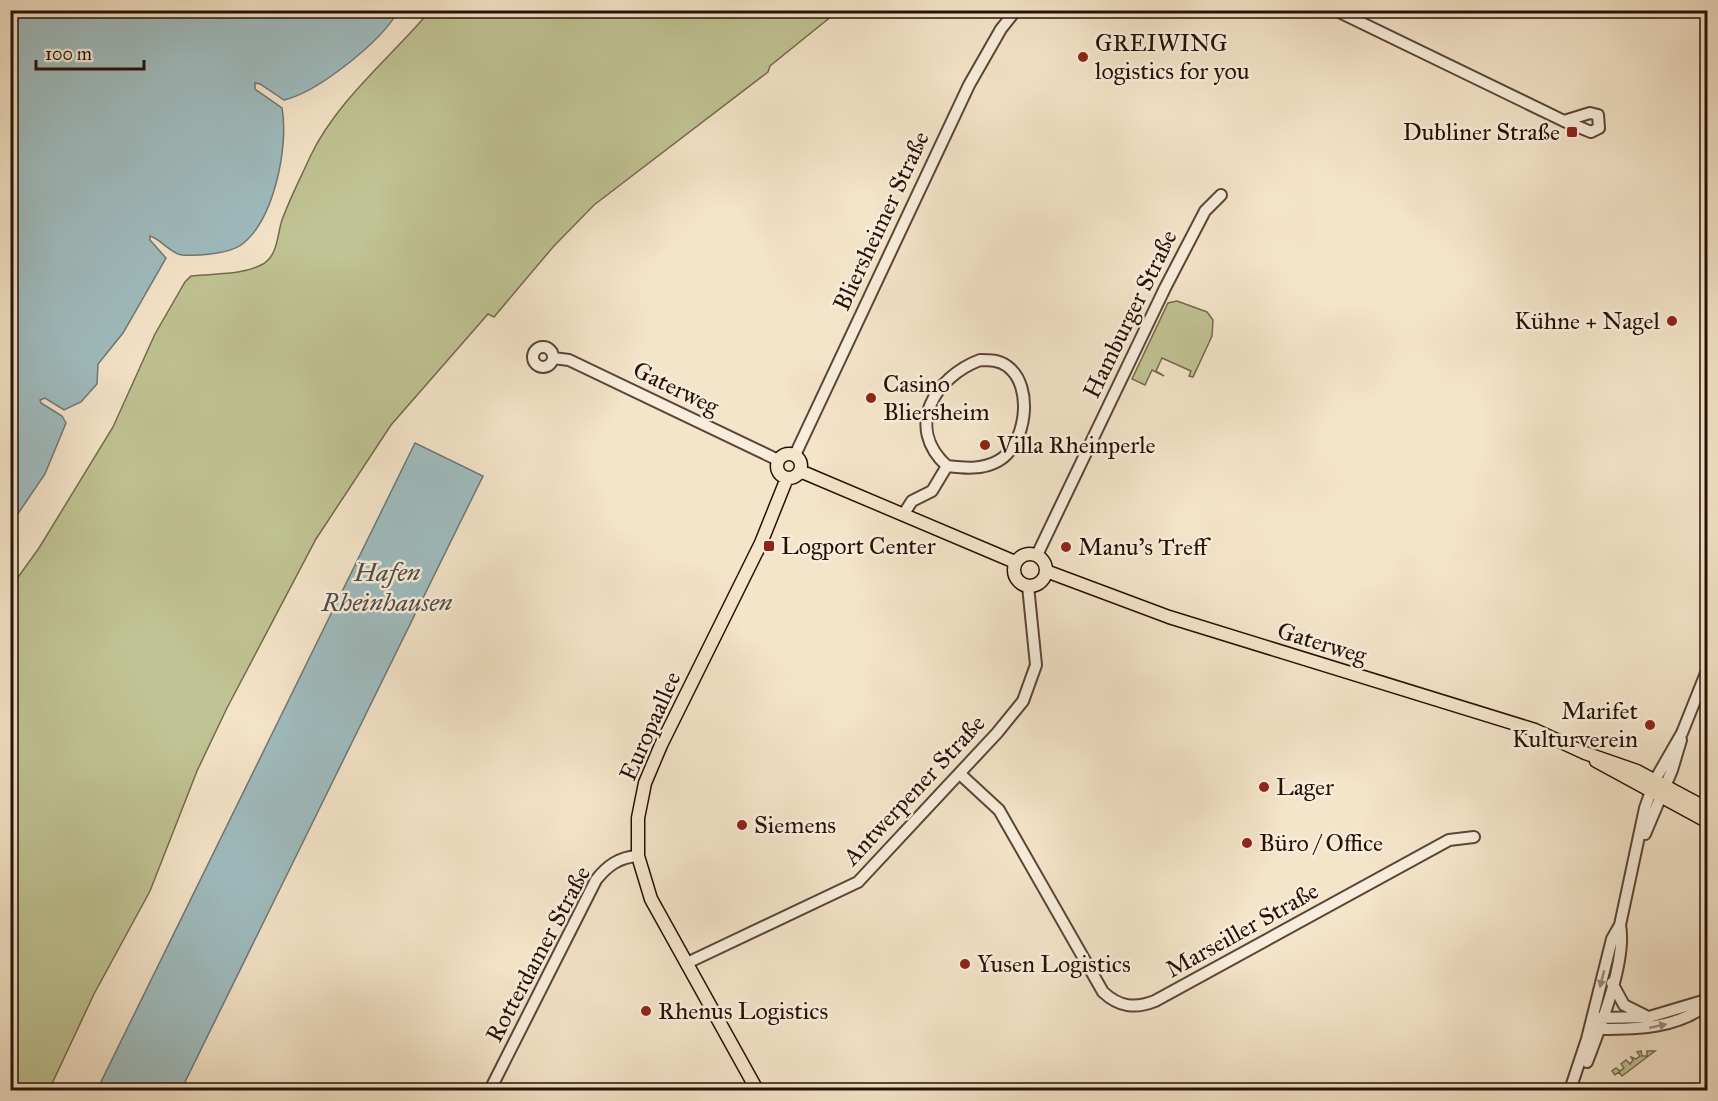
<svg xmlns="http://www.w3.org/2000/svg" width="1718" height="1101" viewBox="0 0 1718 1101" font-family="'IM FELL Great Primer',serif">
<rect width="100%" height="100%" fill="#f4e4c9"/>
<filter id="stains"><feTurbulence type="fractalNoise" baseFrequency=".00333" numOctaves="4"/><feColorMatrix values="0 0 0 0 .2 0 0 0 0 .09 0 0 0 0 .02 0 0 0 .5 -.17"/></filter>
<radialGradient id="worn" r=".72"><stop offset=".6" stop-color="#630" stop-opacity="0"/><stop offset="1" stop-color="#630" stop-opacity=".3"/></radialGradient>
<path fill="#c0c393" stroke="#746a4c" stroke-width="1.5" d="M428,11H838L770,66L768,72L594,205L553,247L494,317L488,314L391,425L316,539L227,708L197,771L150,891L94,994L49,1090H11V587L39,548L113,427L155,334L185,282L191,276C214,273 241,276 263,264C278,255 277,235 282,220C290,198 301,177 310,157C335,104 384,63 422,20Z
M1177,301L1207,312L1213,320L1212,336L1193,377L1189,376L1191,371L1162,358L1156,371L1164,376L1152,370L1145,385L1132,379L1168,303Z
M1641,1051L1642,1056H1647V1051H1655L1622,1076L1619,1072L1615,1075L1612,1071L1616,1068L1620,1071L1624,1068L1621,1064L1626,1060L1630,1064L1633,1060L1631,1057L1636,1059L1640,1056L1637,1052Z"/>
<path fill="#9fbcbf" stroke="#6f7775" stroke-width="1.5" d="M11,10L398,11C382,41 318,92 284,100L260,84L255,83V89L282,108C289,146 274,221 241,245C229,254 196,256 182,255C171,254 161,239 150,236V240L166,258L123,333L98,364L97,384L81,402L64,410L45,398L40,400L41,403L62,416L66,423L45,474L11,524Z
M415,443L483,476L181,1090H97Z"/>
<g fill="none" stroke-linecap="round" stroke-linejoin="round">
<g stroke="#5a4537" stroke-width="14">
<path id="minor" d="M1335,10L1564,121L1591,132L1599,128L1598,115L1590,113L1564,121
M533 357a10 10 0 1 1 20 0a10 10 0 1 1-20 0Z
M553,358L569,360L778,460
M980,360C990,360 999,360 1007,366C1035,386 1026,446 998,461C982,470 964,468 947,466C904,427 935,377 980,360Z
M795,455L969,85L1001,29L1016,10
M903,515L912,501L932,491L947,466
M1037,555L1165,288L1205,211L1221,195
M960,774L999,810L1103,992C1119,1007 1135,1009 1155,1001L1449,840L1474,837
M1645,834L1672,770L1681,740
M687,963L858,882L997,733L1023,701L1036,665L1028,586
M1612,983L1624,1005L1646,1016
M1598,1018L1649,1017L1706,1000
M1596,1026L1599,1029C1637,1029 1676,1029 1708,1004
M1587,1062C1600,1028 1627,960 1620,925
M490,1090L596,880C607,866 619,857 638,856
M1570,1090L1587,1039L1612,939L1620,925L1645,808L1655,780L1682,733L1708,668"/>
</g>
<g stroke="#271006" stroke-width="15">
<path id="major" d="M777 466a12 12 0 1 1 24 0a12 12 0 1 1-24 0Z
M800,471L1015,562
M1014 570a16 16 0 1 1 32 0a16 16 0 1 1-32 0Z
M1046,571L1169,617L1535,730L1585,753L1637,771L1708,809
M1596,761L1708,822
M757,1090L651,899L638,856V818L645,783L661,745L761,543L787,478"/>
</g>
<use href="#minor" stroke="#f8eddc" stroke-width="10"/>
<use href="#major" stroke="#f4e4c9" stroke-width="12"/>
</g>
<defs><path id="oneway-solid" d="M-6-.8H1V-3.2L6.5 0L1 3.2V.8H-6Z" transform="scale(1.5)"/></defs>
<g fill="#9a8a7c">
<use href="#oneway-solid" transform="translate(1602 979) rotate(104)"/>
<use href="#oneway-solid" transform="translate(1658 1026) rotate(-12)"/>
</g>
<g fill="#8f2418" stroke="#f8eddc" stroke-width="2">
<circle cx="1083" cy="57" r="6"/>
<rect x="1566" y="126" width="12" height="12" rx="3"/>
<circle cx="1672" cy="321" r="6"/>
<circle cx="871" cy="398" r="6"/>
<circle cx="985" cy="445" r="6"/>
<rect x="763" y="540" width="12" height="12" rx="3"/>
<circle cx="1066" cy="547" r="6"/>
<circle cx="1650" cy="725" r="6"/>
<circle cx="1264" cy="787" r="6"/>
<circle cx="742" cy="825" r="6"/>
<circle cx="1247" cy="843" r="6"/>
<circle cx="965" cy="964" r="6"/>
<circle cx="646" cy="1011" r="6"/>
</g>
<g text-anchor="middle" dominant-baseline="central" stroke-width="5" stroke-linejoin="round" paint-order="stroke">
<g font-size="24" fill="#271006" stroke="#f8eddc" text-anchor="start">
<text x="1095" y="43">GREIWING<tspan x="1095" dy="28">logistics for you</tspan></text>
<text x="1560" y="132" text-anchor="end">Dubliner Straße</text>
<text x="1660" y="321" text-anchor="end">Kühne + Nagel</text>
<text x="883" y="384">Casino<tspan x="883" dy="28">Bliersheim</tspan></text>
<text x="997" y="445">Villa Rheinperle</text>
<text x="781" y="546">Logport Center</text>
<text x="1078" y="547">Manu's Treff</text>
<text x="1638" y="711" text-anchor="end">Marifet<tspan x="1638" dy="28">Kulturverein</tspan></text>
<text x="1276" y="787">Lager</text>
<text x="754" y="825">Siemens</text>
<text x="1259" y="843">Büro / Office</text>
<text x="977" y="964">Yusen Logistics</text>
<text x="658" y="1011">Rhenus Logistics</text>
</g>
<g font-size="24" fill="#271006" stroke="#f8eddc">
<text transform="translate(881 221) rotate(-65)">Bliersheimer Straße</text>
<text transform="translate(1130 314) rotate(-64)">Hamburger Straße</text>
<text transform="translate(676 388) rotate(26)">Gaterweg</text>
<text transform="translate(1322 643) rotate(17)">Gaterweg</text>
<text transform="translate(650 726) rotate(-66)">Europaallee</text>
<text transform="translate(914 790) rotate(-47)">Antwerpener Straße</text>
<text transform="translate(1242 930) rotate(-29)">Marseiller Straße</text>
<text transform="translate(538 954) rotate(-62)">Rotterdamer Straße</text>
</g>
<g font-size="26" font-style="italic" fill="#514c47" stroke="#f8eddc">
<text x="387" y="572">Hafen<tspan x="387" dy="30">Rheinhausen</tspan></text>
</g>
</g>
<rect width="1718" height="1101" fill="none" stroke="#f4e4c9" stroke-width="36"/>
<rect x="12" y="12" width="1694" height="1077" fill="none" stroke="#271006" stroke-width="3"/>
<rect x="18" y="18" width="1682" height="1065" fill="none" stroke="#271006" stroke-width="1.5"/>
<path d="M36 60v9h108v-9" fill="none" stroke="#271006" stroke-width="3"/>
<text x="45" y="60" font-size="18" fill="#271006" stroke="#f8eddc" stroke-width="4.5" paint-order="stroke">100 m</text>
<rect width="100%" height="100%" filter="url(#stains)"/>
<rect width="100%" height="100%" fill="url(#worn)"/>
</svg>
